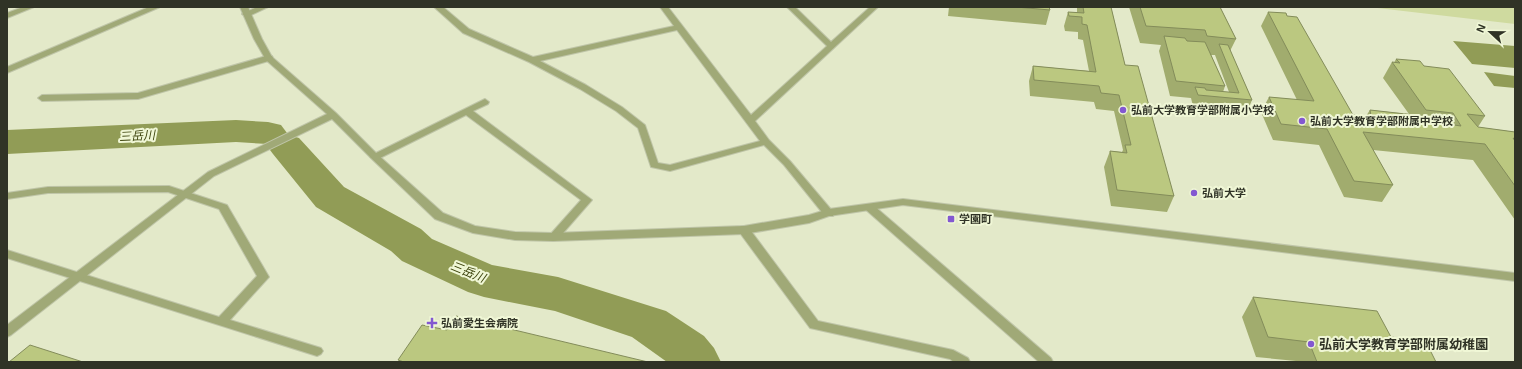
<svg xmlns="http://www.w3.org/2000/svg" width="1522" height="369" viewBox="0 0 1522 369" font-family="Arial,'Noto Sans JP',sans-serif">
<rect width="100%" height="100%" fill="#e3e9c9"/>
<path fill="#cfda9f" d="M1369,7H1515V24Z"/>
<path fill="#919c56" d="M1453,41L1515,46V68L1472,64Z
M1484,72L1515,76V88L1494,86Z"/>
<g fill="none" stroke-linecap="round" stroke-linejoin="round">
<path fill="#919c56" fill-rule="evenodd" d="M236,120L268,122L281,125L287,133L286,134L299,138L344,187L421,229L432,239L492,265L558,277L666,311L704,336L714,348L721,362H667L632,337L555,311L484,297L468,292L402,261L391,251L316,207L273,154L267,146L268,144L236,142L7,154V130Z"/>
<g stroke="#bfc5a8" stroke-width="2">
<path id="minor" d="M23,7H34L7,18V13Z
M149,7H160L7,73V67Z
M257,7H268L249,16H246L242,14Z
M434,7H443L469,29L533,57L674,26L660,7H668L751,115L827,46L787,7H795L831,42L870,7H878L755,121L769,140L790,161L834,213L833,216H825L784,165L764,145L670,171L651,167L638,128L616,111L580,89L529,62L463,33ZM677,30L760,141L670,165L658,163L645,125L622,107L586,85L540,61Z
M266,56H272L273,58L272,60L138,99L42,101L38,98L42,95L138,93Z
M485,99L489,102L488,104L473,111L592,200L557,240H549L548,237L581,200L466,115L378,159L375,160L370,157L372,155Z
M169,186L227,205L269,277L230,320L321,348L323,351L321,354L317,356L7,258V250L219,317L257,276L219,209L168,192L48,193L7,199V193L48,187Z
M869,204L873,205L1051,358L1053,362H1039L865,209L864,207Z
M744,226L748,227L818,321L953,350L968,358L970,362H954L950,359L810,328L740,233L739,230L740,227Z"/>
</g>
<g stroke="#bfc5a8" stroke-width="2">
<path id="tertiary" d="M240,7H248L262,39L272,57L336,113L378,155L443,213L475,226L515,232L553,233L744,226L809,215L829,209L903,199L1515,273V281L903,205L829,216L809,223L744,234L553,241L515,240L473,233L435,219L372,159L332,119L214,176L11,335L7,337V325L208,172L327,114L266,60L254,39Z"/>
</g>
<use href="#minor" fill="#a0a977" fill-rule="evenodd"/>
<use href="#tertiary" fill="#a0a977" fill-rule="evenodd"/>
</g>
<path fill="#a1ac6e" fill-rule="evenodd" d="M949,7H1049L1050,10L1046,25L948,16Z
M1077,7H1111L1125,65L1174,196L1167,212L1111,206L1104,167L1110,151L1122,152L1123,150L1114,111L1096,109L1094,102L1030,96L1029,81L1033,66L1089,71L1083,40L1078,39V32L1065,31L1064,26L1068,12H1077Z
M1129,7H1220L1236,39L1230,51L1252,100L1247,112L1193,106L1191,98L1170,96L1159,51L1161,45L1140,43ZM1211,55H1215L1229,92H1223L1225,86Z
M1268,12L1353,115L1366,116L1370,110L1409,114L1383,78L1392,62L1394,63L1396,59L1424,66L1485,116L1478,127L1515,132V220L1473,160L1373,150L1393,185L1382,202L1344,197L1319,145L1273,140L1261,112L1269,97L1297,100L1261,26Z
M1253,297L1391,337L1436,362H1296V361L1256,357L1242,317Z"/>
<path fill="#bbc880" stroke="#838c5a" d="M1016,7H1049L1050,10Z
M1083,7H1111L1125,65L1138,66L1174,196L1117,190L1110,151L1127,153L1125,145H1131L1119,95L1101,93L1099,86L1034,80L1033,66L1096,72L1087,25L1082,24V17L1069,16L1068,12L1084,13Z
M1140,7H1220L1236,39L1207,36L1205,30L1146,26Z
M1268,12L1286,13L1287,16L1297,17L1353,115L1371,116L1370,110L1450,119L1454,125L1461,126L1453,113L1426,110L1392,62L1400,63L1396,59L1420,61L1424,66L1449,69L1485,116L1467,114L1478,127L1515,132V139L1513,138L1515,141V186L1485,144L1363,132L1393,185L1354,181L1327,129L1281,124L1269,97L1314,101Z
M1164,36L1185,38L1187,41L1205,42L1225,86L1176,81Z
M1219,44L1228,45L1252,100L1198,95L1195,87L1205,88L1206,90L1239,93Z
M1253,297L1377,311L1391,337L1426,342L1436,362H1317L1309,342L1268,337Z
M456,316L648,362H404L398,360L422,325L447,330Z
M30,345L83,362H9Z"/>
<g fill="#8358d1" stroke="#f0f7d6" stroke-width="1.5">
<circle cx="1123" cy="110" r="4"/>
<circle cx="1302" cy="121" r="4"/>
<circle cx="1194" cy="193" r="4"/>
<rect x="947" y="215" width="8" height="8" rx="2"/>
<path d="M430 317h4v4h4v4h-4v4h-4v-4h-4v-4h4z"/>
<circle cx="1311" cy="344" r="4"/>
</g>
<g text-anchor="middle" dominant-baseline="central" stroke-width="4" stroke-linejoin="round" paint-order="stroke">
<g font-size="11" font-weight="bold" fill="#303326" stroke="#f0f7d6" text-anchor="start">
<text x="1131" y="110">弘前大学教育学部附属小学校</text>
<text x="1310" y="121">弘前大学教育学部附属中学校</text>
<text x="1202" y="193">弘前大学</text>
<text x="959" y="219">学園町</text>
<text x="441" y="323">弘前愛生会病院</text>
</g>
<g font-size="12" font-style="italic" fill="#3b420b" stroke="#f0f7d6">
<text transform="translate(137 136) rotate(-3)">三岳川</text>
<text transform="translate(468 272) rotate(22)">三岳川</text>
</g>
<g font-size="13" font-weight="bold" fill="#303326" stroke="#f0f7d6" text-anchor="start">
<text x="1319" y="344">弘前大学教育学部附属幼稚園</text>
</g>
</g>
<rect width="1522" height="369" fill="none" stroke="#303326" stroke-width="16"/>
<g transform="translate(1490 32) rotate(292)" stroke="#f0f7d6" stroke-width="3" paint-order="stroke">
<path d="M0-3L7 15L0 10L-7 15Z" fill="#303326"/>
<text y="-6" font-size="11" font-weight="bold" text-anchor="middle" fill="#303326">N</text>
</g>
</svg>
